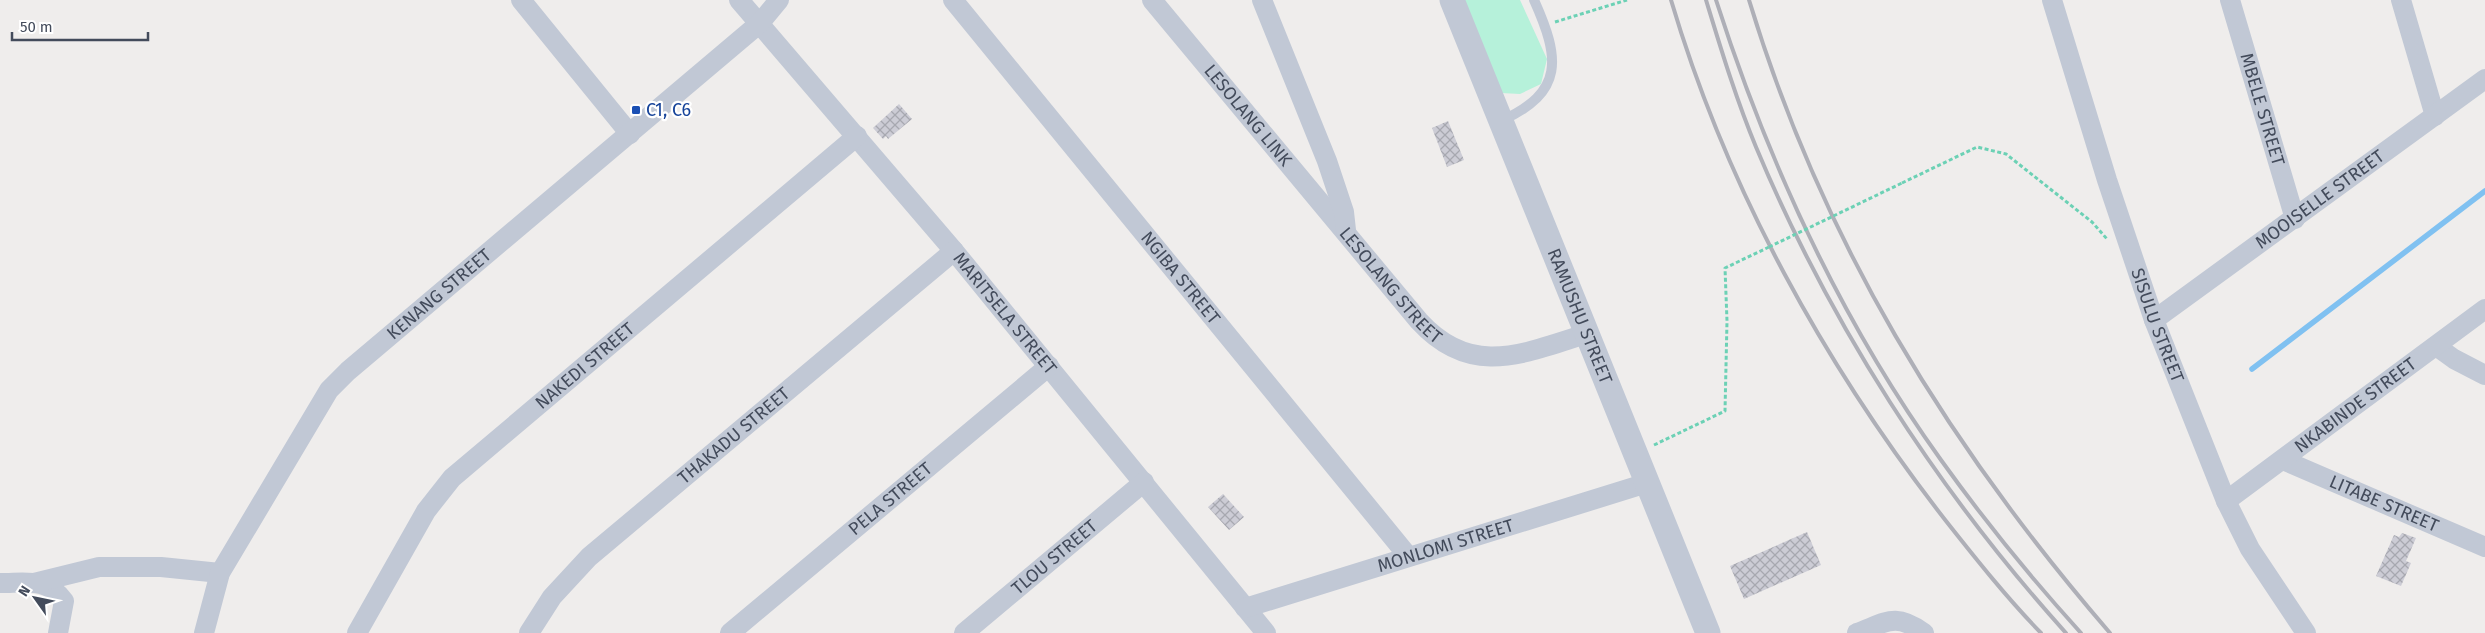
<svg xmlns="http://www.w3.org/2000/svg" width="2485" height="633" viewBox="0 0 2485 633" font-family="'Fira Sans',sans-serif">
<defs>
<pattern id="building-cross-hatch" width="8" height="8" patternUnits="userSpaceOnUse" patternTransform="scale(1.25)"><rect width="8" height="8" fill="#ccccd5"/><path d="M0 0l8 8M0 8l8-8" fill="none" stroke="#a7a8b0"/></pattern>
</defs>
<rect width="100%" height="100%" fill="#efedec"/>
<path fill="#b6f1da" d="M1463,0H1520L1547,59L1541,84L1520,94L1501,93Z"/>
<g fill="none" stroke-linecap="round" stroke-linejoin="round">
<path stroke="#80c1f1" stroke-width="5.5" d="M2252,369L2485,191"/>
</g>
<path fill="url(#building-cross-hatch)" d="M899,104L912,119L888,139L886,136L883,139L873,128Z
M1448,121L1464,160L1447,167L1432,128Z
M1223,494L1244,517L1229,530L1208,507Z
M1807,532L1821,565L1744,599L1730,566Z
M2402,533L2416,538L2406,561L2411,563L2401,586L2376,576L2394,535L2399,537Z"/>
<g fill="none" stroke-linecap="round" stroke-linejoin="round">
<path stroke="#6cd1b5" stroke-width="3" stroke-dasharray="4 2.5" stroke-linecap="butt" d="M1555,22L1627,0
M1902,183L1977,147L2006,154L2092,222L2107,239
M1654,445L1725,411L1727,321L1725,268L1769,247"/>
<path stroke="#c1c8d5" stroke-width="10" d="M1501,121C1565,92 1560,58 1534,0"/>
<g stroke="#c1c8d5" stroke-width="20">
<path d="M521,0L630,134"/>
<path id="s1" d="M739,0L954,251L1266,633"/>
<path id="s2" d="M953,0L1408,556"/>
<path id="s3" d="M1152,0L1419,321C1471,378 1522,354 1586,334"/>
<path d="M1262,0L1327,161L1344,212L1346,230"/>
<path id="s4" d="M2052,0L2107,180L2154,320L2226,501L2250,549L2306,633"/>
<path id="s5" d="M2230,0L2295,219"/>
<path d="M2401,0L2435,116"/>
<path id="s6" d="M2154,320L2485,79"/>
<path d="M2436,346L2454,359L2485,375"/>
<path id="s7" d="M2283,460L2485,547"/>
<path id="s8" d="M2226,501L2485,309"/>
<path d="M0,583C26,583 47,577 64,601L58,633"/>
<path d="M34,583L99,567H161L220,573"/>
<path id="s9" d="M1245,608L1647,483"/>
<path id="s10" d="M204,633L220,573L329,390L348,371L760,23L779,0"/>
<path id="s11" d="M357,633L426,511L452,478L857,136"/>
<path id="s12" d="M529,633L552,597L589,557L954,251"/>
<path id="s13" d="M730,633L1049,366"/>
<path id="s14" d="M964,633L1144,482"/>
<path d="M1857,633C1887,622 1895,612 1924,633"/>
</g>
<path stroke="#c1c8d5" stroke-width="25" id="s15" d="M1452,0L1708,633"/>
<path stroke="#aeafb7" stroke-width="4" d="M1671,0C1727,189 1825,366 1946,521C1976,559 2007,598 2041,633
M1706,0C1721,49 1736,99 1756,147C1830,324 1937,490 2066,633
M1716,0C1768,162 1841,321 1941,460C1984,520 2031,578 2081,633
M1749,0C1822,241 1946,443 2110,633"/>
<path stroke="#6cd1b5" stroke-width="3" stroke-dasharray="4 2.5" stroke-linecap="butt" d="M1769,247L1902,183"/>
</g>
<rect fill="#1a4fb4" stroke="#fff" stroke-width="2" x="631" y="105" width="10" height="10" rx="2.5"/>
<g text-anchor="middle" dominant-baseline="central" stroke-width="4.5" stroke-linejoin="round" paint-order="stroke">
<g font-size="18" fill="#164399" stroke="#fff" text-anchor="start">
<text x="646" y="110">C1, C6</text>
</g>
<g font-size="18" fill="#434b5b" stroke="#fff">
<text stroke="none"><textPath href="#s5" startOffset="114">MBELE STREET</textPath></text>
<text stroke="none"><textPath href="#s3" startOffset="150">LESOLANG LINK</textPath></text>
<text stroke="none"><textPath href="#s6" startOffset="205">MOOISELLE STREET</textPath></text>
<text stroke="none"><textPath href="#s2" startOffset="359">NGIBA STREET</textPath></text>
<text stroke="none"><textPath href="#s3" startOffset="372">LESOLANG STREET</textPath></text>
<text stroke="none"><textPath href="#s10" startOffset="421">KENANG STREET</textPath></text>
<text stroke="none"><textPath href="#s1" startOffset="411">MARITSELA STREET</textPath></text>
<text stroke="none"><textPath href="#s15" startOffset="341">RAMUSHU STREET</textPath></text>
<text stroke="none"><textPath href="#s4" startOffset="342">SISULU STREET</textPath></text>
<text stroke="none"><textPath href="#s11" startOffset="356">NAKEDI STREET</textPath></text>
<text stroke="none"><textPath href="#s8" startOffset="161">NKABINDE STREET</textPath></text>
<text stroke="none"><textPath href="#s12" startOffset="286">THAKADU STREET</textPath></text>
<text stroke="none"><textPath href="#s13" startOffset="209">PELA STREET</textPath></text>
<text stroke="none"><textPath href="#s7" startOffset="110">LITABE STREET</textPath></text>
<text stroke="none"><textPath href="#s9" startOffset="210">MONLOMI STREET</textPath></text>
<text stroke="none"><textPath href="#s14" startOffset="118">TLOU STREET</textPath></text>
</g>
</g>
<g transform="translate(35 598) rotate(303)" stroke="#ffffff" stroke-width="4" paint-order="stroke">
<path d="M0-4L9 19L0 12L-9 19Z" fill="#434b5b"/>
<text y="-8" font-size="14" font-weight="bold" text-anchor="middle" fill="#434b5b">N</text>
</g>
<path d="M12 32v8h136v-8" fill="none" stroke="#434b5b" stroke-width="2.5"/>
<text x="20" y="32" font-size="15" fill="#434b5b" stroke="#ffffff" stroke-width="4" paint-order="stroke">50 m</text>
</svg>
